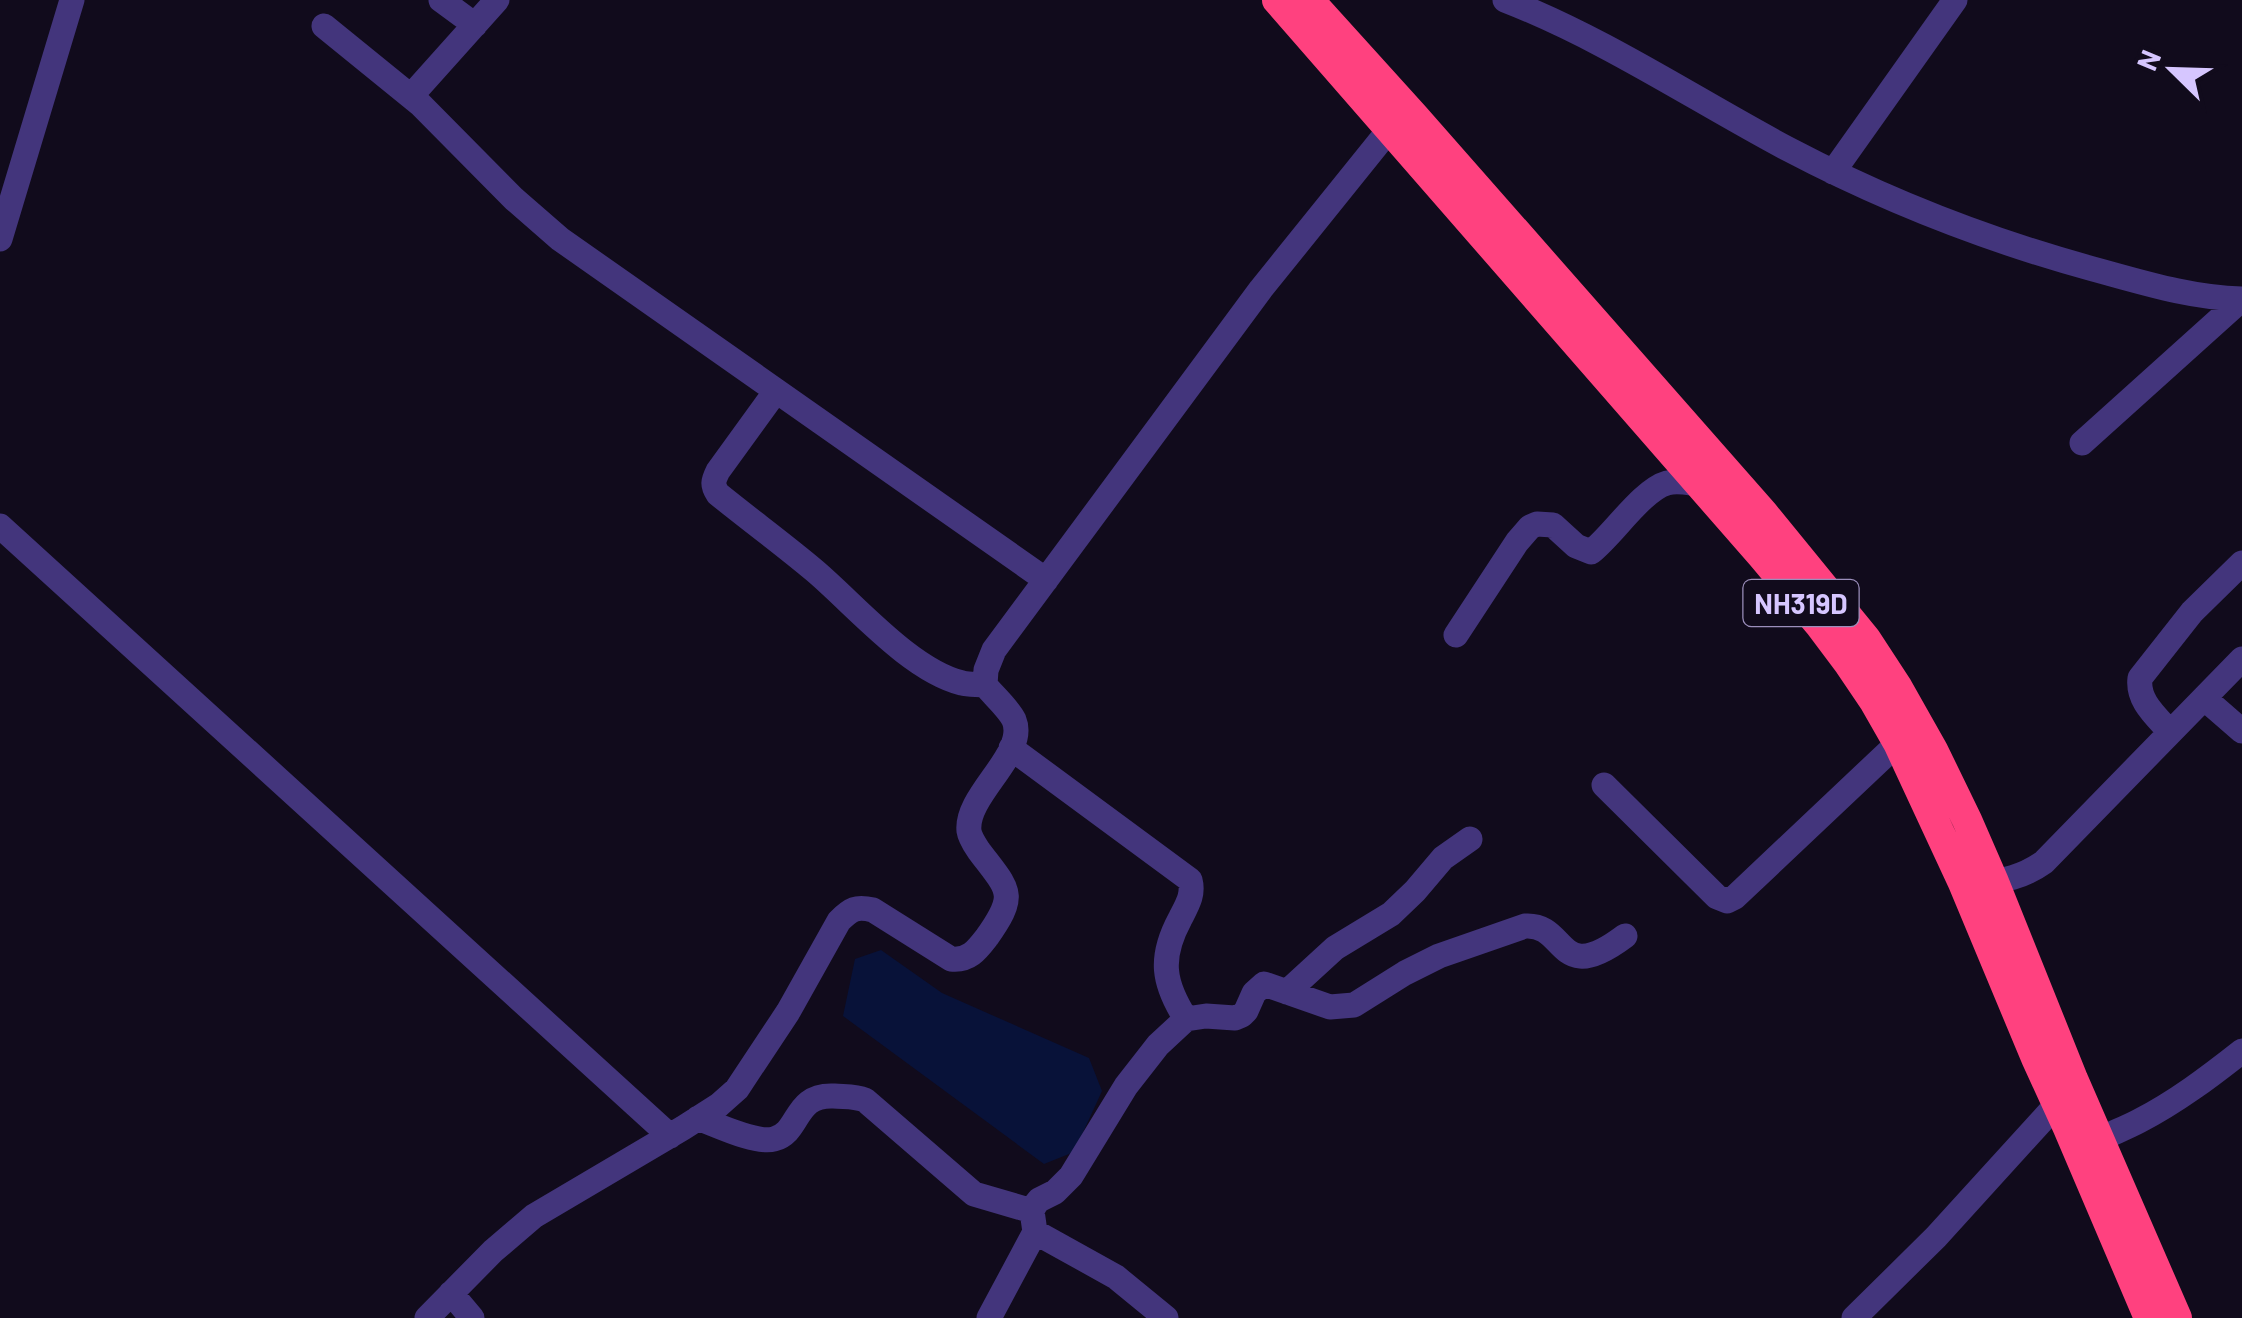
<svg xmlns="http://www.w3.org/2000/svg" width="2242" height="1318" viewBox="0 0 2242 1318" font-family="Barlow,sans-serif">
<rect width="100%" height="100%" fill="#110b1c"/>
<path fill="#081239" d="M881,950L942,993L1089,1058L1102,1091L1074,1152L1044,1164L843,1016L855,959Z"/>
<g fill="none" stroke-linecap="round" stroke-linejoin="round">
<path stroke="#43357c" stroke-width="25" d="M441,0L475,25
M1505,0C1605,39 1694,99 1788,149C1885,200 1987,240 2093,269C2141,282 2191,298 2242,299
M324,26L420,104L514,199L560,239L1046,580
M411,96L497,0
M1833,172L1955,0
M0,239L72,0
M776,391L718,471C713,481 712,485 718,494C750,520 783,544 815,571C855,605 910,670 962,683C969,685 977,684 985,685
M2082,443L2242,299
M0,526L670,1136
M1456,635L1517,542L1530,527L1537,524L1553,525L1576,546L1591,552C1612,536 1642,490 1667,483C1677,480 1689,483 1699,484
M2204,698L2242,731
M2170,732C2156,716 2137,701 2140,678L2192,612L2242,563
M1011,748L1190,880C1194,895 1187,905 1180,919C1159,958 1163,983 1186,1019
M1604,785L1717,897L1727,901L1735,897L1898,743
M1978,883C2004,881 2023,877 2044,862L2242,659
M1287,992L1335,948L1391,914L1415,891L1443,858L1470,839
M698,1118C717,1125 756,1144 774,1139C801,1132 793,1094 834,1096C845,1097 855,1096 865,1100L974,1194L1032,1211
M2083,1149C2101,1137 2120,1131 2139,1121C2176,1102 2209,1077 2242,1051
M1035,1232L1116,1277L1166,1318
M451,1293L472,1318
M427,1318L493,1251L534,1216L683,1128L719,1105L737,1089L788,1012L839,921C851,909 856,906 873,910L951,959C969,961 977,950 987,937C1018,893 1009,891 979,851C975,845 970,838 969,831C965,795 1028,754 1014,720C1009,709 993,695 985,685L986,670L994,650L1261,289L1389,130
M989,1318L1035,1232L1032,1211L1035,1205L1039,1200L1055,1192L1071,1176L1126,1086L1158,1045L1186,1019L1206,1016L1235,1018L1242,1015L1246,1011L1254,993L1264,984L1330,1007L1354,1005L1405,973L1439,956L1525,926C1568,923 1556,988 1625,936
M1854,1318L1936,1237L2057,1104"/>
<path stroke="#ff417f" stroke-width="30" d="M1277,0L1762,556L1819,624L1849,664L1874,701L1898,743L1963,883L2036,1058L2068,1128L2149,1318
M1309,0L1414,116L1764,514L1866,639L1898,688L1933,750L1967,820L1994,882L2073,1079L2177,1318"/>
</g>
<g text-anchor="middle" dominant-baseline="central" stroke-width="8" stroke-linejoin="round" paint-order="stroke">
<rect fill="#110b1c" stroke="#9b8ebb" stroke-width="2.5" x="1743.5" y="580" width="115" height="46" rx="8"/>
<g font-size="28" font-weight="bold" fill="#d6c6ff">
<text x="1801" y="603">NH319D</text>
</g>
</g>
<g transform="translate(2172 70) rotate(293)" stroke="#110b1c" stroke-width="8" paint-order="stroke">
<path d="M0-8L18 38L0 25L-18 38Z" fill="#d6c6ff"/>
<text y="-15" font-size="28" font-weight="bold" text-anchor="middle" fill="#d6c6ff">N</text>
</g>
</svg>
